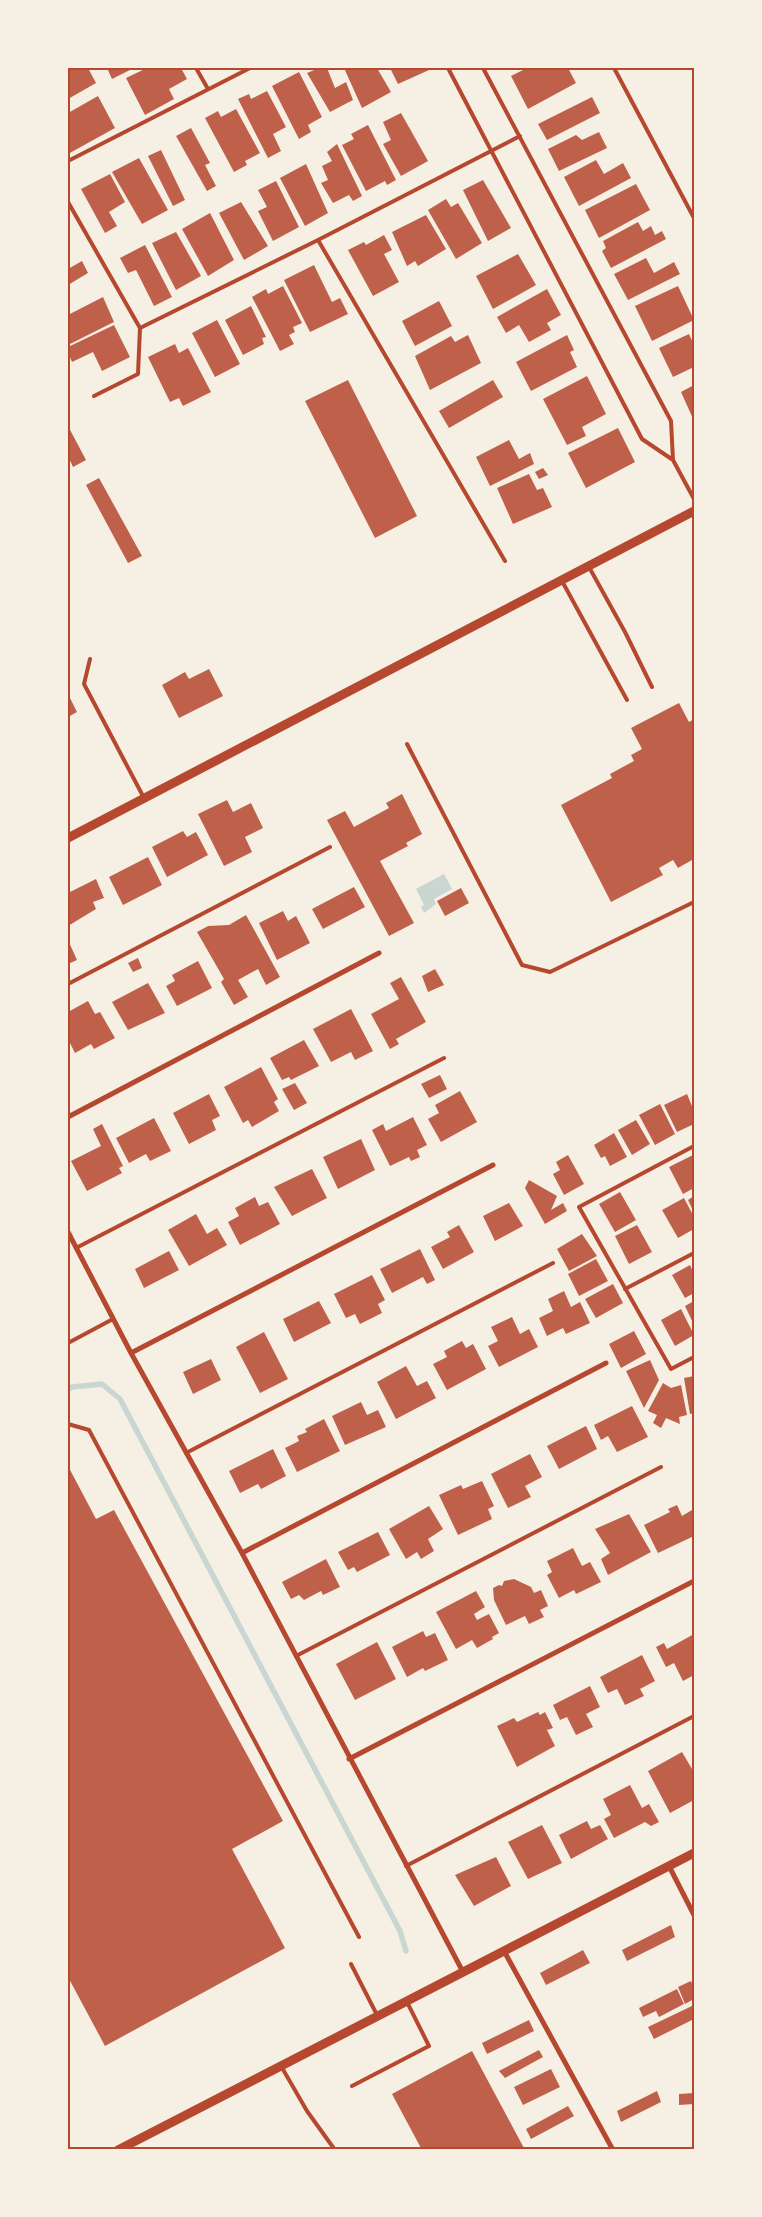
<svg xmlns="http://www.w3.org/2000/svg" width="762" height="2217" viewBox="0 0 762 2217" font-family="Karla,sans-serif">
<rect width="100%" height="100%" fill="#f6efe4"/>
<path fill="#c9d6d2" d="M444,874L452,889L434,899L436,904L424,913L421,907L424,905L416,889Z"/>
<g fill="none" stroke-linecap="round" stroke-linejoin="round">
<path stroke="#c9d6d2" stroke-width="5.5" d="M68,1389L72,1387L102,1384L120,1399L400,1931L406,1951"/>
</g>
<path fill="#bf614a" d="M68,68H88L96,83L68,99Z
M107,68H134L112,79Z
M147,68H181L187,79L169,89L174,99L145,115L126,78Z
M319,68H327L335,88L346,82L353,100L330,112L307,73Z
M344,68H377L391,92L362,108Z
M390,68H427L429,70L398,84Z
M527,68H568L576,83L528,109L511,76Z
M299,72L322,117L308,125L311,132L299,139L272,86Z
M267,91L286,127L273,134L281,151L268,158L238,99L249,94L251,99Z
M98,96L115,128L68,154V113Z
M592,97L600,113L547,140L538,124Z
M236,109L260,153L245,161L247,165L234,172L205,118L218,111L221,117Z
M401,113L428,161L401,176L383,144L391,140L383,122Z
M368,125L396,180L387,185L385,181L366,191L342,145L354,139L351,134Z
M191,128L210,163L205,165L216,186L207,191L176,136Z
M599,132L607,148L559,171L548,149L576,135L582,140Z
M337,144L362,196L353,201L349,195L333,203L321,183L328,180L322,166L332,161L327,152Z
M161,150L185,200L173,206L148,156Z
M139,158L168,210L142,224L112,172Z
M596,160L604,174L623,163L631,178L579,206L564,177Z
M306,164L328,213L305,226L280,178Z
M110,174L125,202L109,212L117,226L105,233L81,189Z
M483,180L511,228L488,241L463,190Z
M276,181L299,227L273,241L258,211L267,207L258,190Z
M636,184L650,210L599,238L585,210Z
M446,199L451,207L458,203L482,243L456,259L428,210Z
M241,202L268,246L244,260L219,213Z
M210,213L234,260L208,276L182,229Z
M426,215L446,249L418,266L415,261L407,266L392,232Z
M638,222L643,231L651,226L655,235L662,231L666,239L611,268L602,251L606,248L603,241Z
M176,232L201,276L176,290L152,243Z
M384,235L392,250L384,254L399,282L373,296L348,250L364,242L366,245Z
M145,245L172,297L154,306L136,270L128,273L120,258Z
M518,254L536,285L493,309L476,276Z
M646,258L654,273L674,262L680,274L628,300L614,274Z
M82,261L88,273L68,285V269Z
M314,265L332,302L340,298L348,314L310,332L284,280Z
M283,286L302,323L293,327L295,332L289,335L294,344L280,351L252,297L266,289L268,294Z
M678,286L694,320L652,341L635,306Z
M547,289L561,315L547,323L551,330L529,342L519,325L506,333L497,317Z
M103,297L114,322L68,345V315Z
M439,301L452,326L415,346L402,321Z
M251,306L266,337L262,338L264,344L243,355L225,320Z
M217,320L240,364L215,377L192,333Z
M114,325L130,357L102,371L93,352L72,362L68,353V347Z
M689,334L694,345V367L673,377L659,348Z
M468,335L481,363L430,390L415,356L451,336L455,342Z
M567,335L574,350L570,352L577,367L531,391L516,362Z
M175,344L179,353L188,348L211,392L183,406L179,398L170,402L148,357Z
M587,376L606,414L582,427L586,436L567,445L543,399Z
M348,380L417,516L375,538L305,401Z
M493,380L503,397L449,428L439,411Z
M694,385V421L681,392Z
M68,426L86,460L73,467L68,456Z
M618,428L635,462L586,488L568,453Z
M509,440L519,459L530,453L534,464L490,486L476,457Z
M543,468L548,475L539,479L535,472Z
M529,474L537,490L543,488L552,507L513,524L497,488Z
M99,478L142,556L128,563L86,485Z
M209,669L223,696L179,718L162,685L185,672L189,679Z
M68,694L77,712L68,717Z
M679,703L689,722L694,719V865L692,860L678,868L673,860L659,868L663,875L611,902L561,805L612,778L610,774L634,761L631,755L642,749L631,728Z
M402,794L422,834L406,843L408,846L380,861L414,923L389,936L327,820L345,811L354,827L389,808L386,803Z
M227,800L233,812L251,803L263,828L245,837L252,852L224,866L198,814Z
M183,831L187,837L196,832L208,855L167,877L152,847Z
M148,857L162,885L123,905L109,877Z
M96,879L104,898L93,902L96,909L68,926V893Z
M354,887L365,907L323,929L312,909Z
M461,888L469,903L445,916L437,901Z
M283,911L288,921L296,916L310,943L277,960L259,923Z
M246,915L280,977L266,985L258,969L238,980L248,997L234,1005L221,982L224,979L197,932L208,926L229,925Z
M68,940L77,960L68,964Z
M138,958L142,968L133,972L128,963Z
M198,961L212,988L177,1006L166,986L175,981L172,975Z
M435,969L444,985L428,992L422,976Z
M401,977L426,1022L396,1039L399,1044L390,1049L371,1014L399,999L390,983Z
M148,983L165,1013L128,1030L112,1002Z
M88,1001L95,1014L100,1012L115,1038L94,1049L91,1044L75,1053L68,1039V1012Z
M351,1009L373,1051L355,1060L351,1052L331,1062L313,1029Z
M304,1040L319,1066L291,1080L289,1077L282,1080L270,1058Z
M261,1067L278,1099L274,1102L279,1111L252,1127L248,1120L243,1123L224,1087Z
M440,1075L447,1089L429,1098L421,1084Z
M295,1083L307,1103L294,1110L282,1089Z
M460,1091L477,1122L441,1142L428,1119L439,1113L435,1105Z
M209,1094L220,1116L212,1120L216,1130L189,1144L173,1113Z
M687,1094L694,1111V1124L677,1132L664,1105Z
M660,1104L675,1134L655,1145L639,1115Z
M413,1117L427,1145L417,1150L420,1157L411,1161L409,1157L390,1166L372,1130L383,1124L386,1131Z
M154,1118L171,1151L150,1161L146,1154L129,1163L116,1138Z
M636,1120L650,1144L632,1155L618,1130Z
M102,1124L123,1166L119,1168L122,1173L87,1191L71,1161L101,1146L93,1129Z
M614,1133L627,1157L610,1166L605,1156L601,1158L594,1145Z
M361,1139L375,1170L338,1189L323,1157Z
M568,1155L584,1184L564,1195L553,1174L560,1170L556,1162Z
M693,1155L694,1159V1188L683,1194L669,1167Z
M312,1169L327,1198L292,1216L274,1187Z
M529,1180L557,1196L551,1210L563,1203L567,1211L545,1224L525,1188Z
M620,1192L636,1220L615,1232L599,1204Z
M694,1196V1213L688,1200Z
M255,1197L259,1206L268,1202L280,1224L240,1245L228,1222L239,1216L235,1208Z
M684,1198L694,1217V1229L678,1238L662,1210Z
M509,1203L523,1226L495,1241L483,1216Z
M196,1214L207,1234L217,1228L227,1245L189,1266L168,1230Z
M459,1225L474,1252L443,1269L431,1247L450,1237L447,1232Z
M637,1225L652,1252L629,1264L615,1236Z
M582,1234L597,1256L569,1271L557,1249Z
M420,1249L435,1280L427,1284L423,1277L392,1293L380,1269Z
M169,1251L179,1270L144,1288L135,1269Z
M596,1259L608,1281L579,1296L568,1274Z
M690,1265L694,1274V1293L685,1298L672,1275Z
M372,1275L385,1300L378,1304L382,1313L360,1324L355,1314L346,1318L334,1294Z
M613,1284L623,1303L596,1318L585,1299Z
M564,1291L571,1307L580,1302L590,1323L566,1334L563,1328L547,1336L539,1318L553,1311L548,1299Z
M319,1301L331,1323L294,1342L283,1319Z
M694,1301V1325L685,1306Z
M681,1309L694,1335L675,1346L661,1320Z
M512,1317L520,1334L529,1329L538,1347L499,1367L488,1346L498,1341L491,1327Z
M634,1331L646,1354L621,1368L609,1344Z
M264,1332L288,1379L260,1393L236,1347Z
M462,1341L466,1348L473,1344L486,1369L447,1390L433,1364L447,1357L444,1351Z
M211,1359L221,1380L193,1394L183,1372Z
M650,1360L659,1380L644,1408L626,1371Z
M406,1366L417,1386L427,1381L436,1398L396,1419L377,1382Z
M694,1376V1413L690,1414L684,1378Z
M663,1383L671,1388L681,1385L687,1415L679,1417L680,1424L666,1418L661,1428L653,1423L657,1415L648,1411Z
M361,1402L367,1415L378,1410L386,1427L345,1445L332,1416Z
M632,1406L648,1437L617,1452L608,1436L601,1440L594,1425Z
M324,1419L340,1451L297,1472L285,1448L299,1441L297,1436L307,1432L305,1429Z
M586,1426L597,1449L559,1469L547,1446Z
M273,1449L286,1476L261,1489L258,1484L240,1493L229,1471Z
M530,1454L542,1477L525,1486L531,1497L508,1508L491,1474Z
M68,1466L96,1519L114,1510L283,1821L232,1849L285,1948L105,2046L68,1977Z
M482,1481L494,1506L488,1509L492,1519L458,1535L439,1495L461,1485L463,1489Z
M677,1505L682,1516L692,1510L694,1515V1536L658,1553L644,1525L670,1512L668,1509Z
M429,1506L443,1529L428,1539L434,1551L421,1559L417,1552L406,1559L389,1529Z
M629,1514L651,1552L608,1575L601,1559L610,1553L595,1529Z
M378,1532L390,1555L357,1572L354,1567L348,1570L338,1552Z
M573,1548L582,1566L590,1562L601,1582L576,1594L574,1590L559,1598L547,1575L552,1572L547,1561Z
M326,1559L340,1587L323,1595L321,1591L304,1600L299,1595L291,1599L282,1582Z
M514,1579L531,1587L534,1593L541,1590L548,1606L540,1610L544,1617L529,1624L525,1616L506,1625L494,1600L493,1588L499,1585L502,1586L504,1581Z
M476,1591L485,1607L474,1614L477,1620L489,1614L499,1633L492,1637L493,1639L477,1648L472,1640L456,1649L436,1612Z
M423,1631L426,1637L435,1633L448,1660L425,1671L423,1668L407,1677L392,1647Z
M694,1634V1675L683,1681L674,1663L666,1667L656,1647L664,1643L667,1649Z
M377,1642L396,1679L355,1700L336,1664Z
M642,1655L655,1681L640,1689L644,1696L625,1705L617,1689L608,1693L600,1677Z
M590,1686L600,1707L586,1714L593,1727L576,1735L567,1717L560,1720L553,1705Z
M538,1712L540,1715L545,1712L553,1728L547,1730L555,1746L517,1767L497,1726L514,1718L517,1722Z
M682,1752L692,1769L694,1767V1800L670,1813L648,1771Z
M630,1785L642,1808L649,1804L659,1822L651,1826L645,1822L614,1838L604,1819L611,1815L603,1799Z
M587,1821L591,1829L600,1825L608,1839L571,1859L559,1835Z
M542,1825L562,1863L528,1879L508,1842Z
M496,1857L511,1886L474,1906L455,1875Z
M671,1925L675,1937L627,1961L622,1950Z
M583,1950L590,1963L546,1985L540,1973Z
M691,1981L694,1988V1999L685,2004L678,1987Z
M677,1989L684,2004L659,2017L656,2011L643,2017L639,2008Z
M694,2005V2019L654,2039L648,2027Z
M529,2020L534,2031L487,2054L482,2043Z
M539,2050L543,2057L505,2078L499,2071Z
M472,2051L525,2150H422L392,2094Z
M551,2069L560,2087L523,2105L514,2087Z
M657,2091L661,2102L621,2122L617,2111Z
M694,2093V2104L679,2105V2094Z
M568,2106L574,2116L531,2139L526,2129Z"/>
<g fill="none" stroke-linecap="round" stroke-linejoin="round">
<path stroke="#b5482f" stroke-width="4" d="M196,68L208,89
M448,68L642,439L673,460
M483,68L671,421L673,460L694,499
M614,68L694,218
M68,161L250,68
M68,202L140,328
M318,240L505,561
M140,328L318,240L520,136
M94,396L138,374L140,328
M589,567L625,632L652,687
M562,581L627,700
M90,659L84,684L144,798
M407,744L522,965L550,972L694,902
M68,984L330,847
M694,1146L579,1207L671,1369L694,1357
M76,1248L444,1058
M625,1289L694,1253
M68,1343L113,1319
M68,1424L89,1430L359,1937
M186,1453L553,1263
M296,1656L661,1467
M406,1866L694,1716
M351,1964L377,2015
M281,2066L307,2111L335,2150
M352,2086L429,2046L407,2002"/>
<path stroke="#b5482f" stroke-width="5" d="M68,1117L379,953
M68,1232L131,1353L242,1553L463,1972
M131,1353L493,1165
M242,1553L606,1363
M349,1759L694,1581
M669,1866L694,1915
M504,1951L613,2150"/>
<path stroke="#b5482f" stroke-width="9" d="M68,838L694,511
M118,2150L694,1853"/>
</g>
<rect width="762" height="2217" fill="none" stroke="#f6efe4" stroke-width="138"/>
<rect x="69" y="69" width="624" height="2079" fill="none" stroke="#b5482f" stroke-width="2"/>
</svg>
